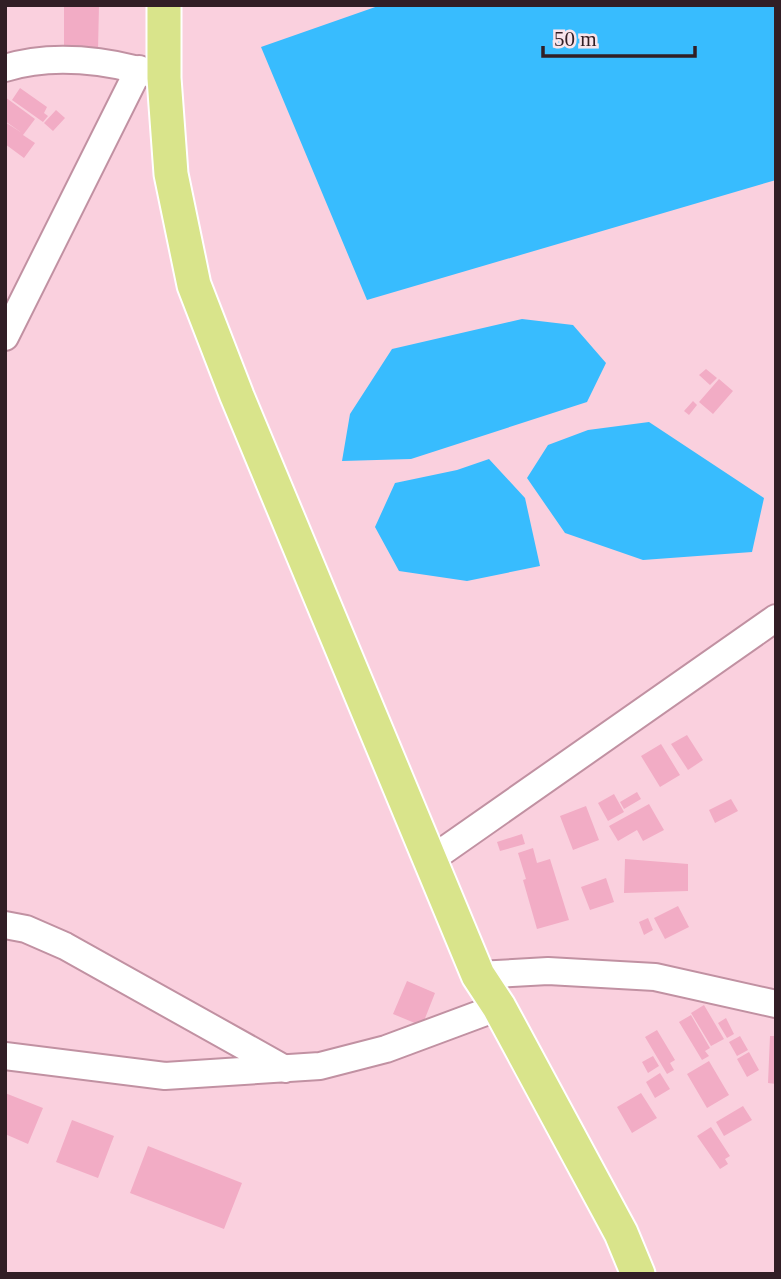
<svg xmlns="http://www.w3.org/2000/svg" width="781" height="1279" viewBox="0 0 781 1279" font-family="Georgia,serif">
<rect width="100%" height="100%" fill="#fad0de"/>
<path fill="#38bcfe" d="M381,5H776V180L367,300L261,47Z
M522,319L573,325L606,363L587,402L411,459L342,461L350,414L392,349Z
M649,422L764,498L752,552L643,560L565,533L527,478L548,445L588,430Z
M489,459L525,498L540,566L467,581L399,571L375,527L395,483L457,470Z"/>
<path fill="#f2acc5" d="M64,5H99L98,50H64Z
M20,88L47,107L44,113L48,116L43,122L12,100Z
M5,97L35,119L23,135L35,143L24,158L5,144V122L22,133L5,121Z
M56,110L65,118L53,131L44,123Z
M706,369L717,378L710,385L699,375Z
M719,379L733,391L713,414L699,402Z
M693,401L697,405L689,415L684,411Z
M687,735L703,760L688,770L671,744Z
M661,744L680,775L660,787L641,756Z
M637,792L641,799L624,809L620,802Z
M614,794L624,812L608,821L598,803Z
M731,799L738,811L715,823L709,810Z
M649,804L664,830L643,841L637,830L618,841L609,826Z
M586,806L599,840L573,850L560,816Z
M522,834L525,844L500,851L497,842Z
M533,848L537,863L550,859L569,920L537,929L523,880L526,879L518,853Z
M625,859L688,864V891L624,893Z
M606,878L614,902L590,910L581,887Z
M678,906L689,927L665,939L654,918Z
M648,918L653,930L644,935L639,922Z
M407,981L435,993L422,1026L393,1014Z
M704,1005L724,1039L711,1046L691,1013Z
M691,1015L710,1048L705,1051L709,1056L702,1060L679,1022Z
M726,1018L734,1034L727,1038L718,1023Z
M657,1030L675,1060L670,1063L674,1070L667,1074L645,1037Z
M740,1036L748,1050L737,1056L729,1042Z
M770,1036H776V1084L768,1083Z
M749,1052L759,1070L747,1077L737,1059Z
M653,1056L659,1066L648,1073L642,1062Z
M709,1061L729,1095L707,1108L687,1074Z
M660,1073L670,1089L655,1098L646,1082Z
M5,1093L43,1108L28,1144L5,1134Z
M641,1093L657,1118L632,1133L617,1107Z
M743,1106L752,1120L724,1136L716,1122Z
M72,1120L114,1136L98,1178L56,1162Z
M711,1127L730,1156L725,1159L728,1164L720,1169L697,1136Z
M148,1146L242,1183L224,1229L130,1193Z"/>
<g fill="none" stroke-linecap="round" stroke-linejoin="round">
<g stroke="#c191a2" stroke-width="30">
<path id="minor" d="M5,68C52,53 109,60 155,75
M5,337L139,69
M429,861L776,618
M5,925L26,929L65,946L285,1069
M478,975L548,971L655,977L776,1004
M5,1056L165,1076L320,1066L386,1049L499,1007"/>
</g>
<g stroke="#fff" stroke-width="37">
<path id="major" d="M164,5V78L171,174L194,285L237,396L478,975L499,1007L621,1233L638,1274"/>
</g>
<use href="#minor" stroke="#fff" stroke-width="26"/>
<use href="#major" stroke="#d9e48b" stroke-width="33"/>
</g>
<rect width="781" height="1279" fill="none" stroke="#311e25" stroke-width="14"/>
<path d="M543 46v10h152v-10" fill="none" stroke="#311e25" stroke-width="3.5"/>
<text x="554" y="46" font-size="21" fill="#311e25" stroke="#f9e4eb" stroke-width="5" paint-order="stroke">50 m</text>
</svg>
